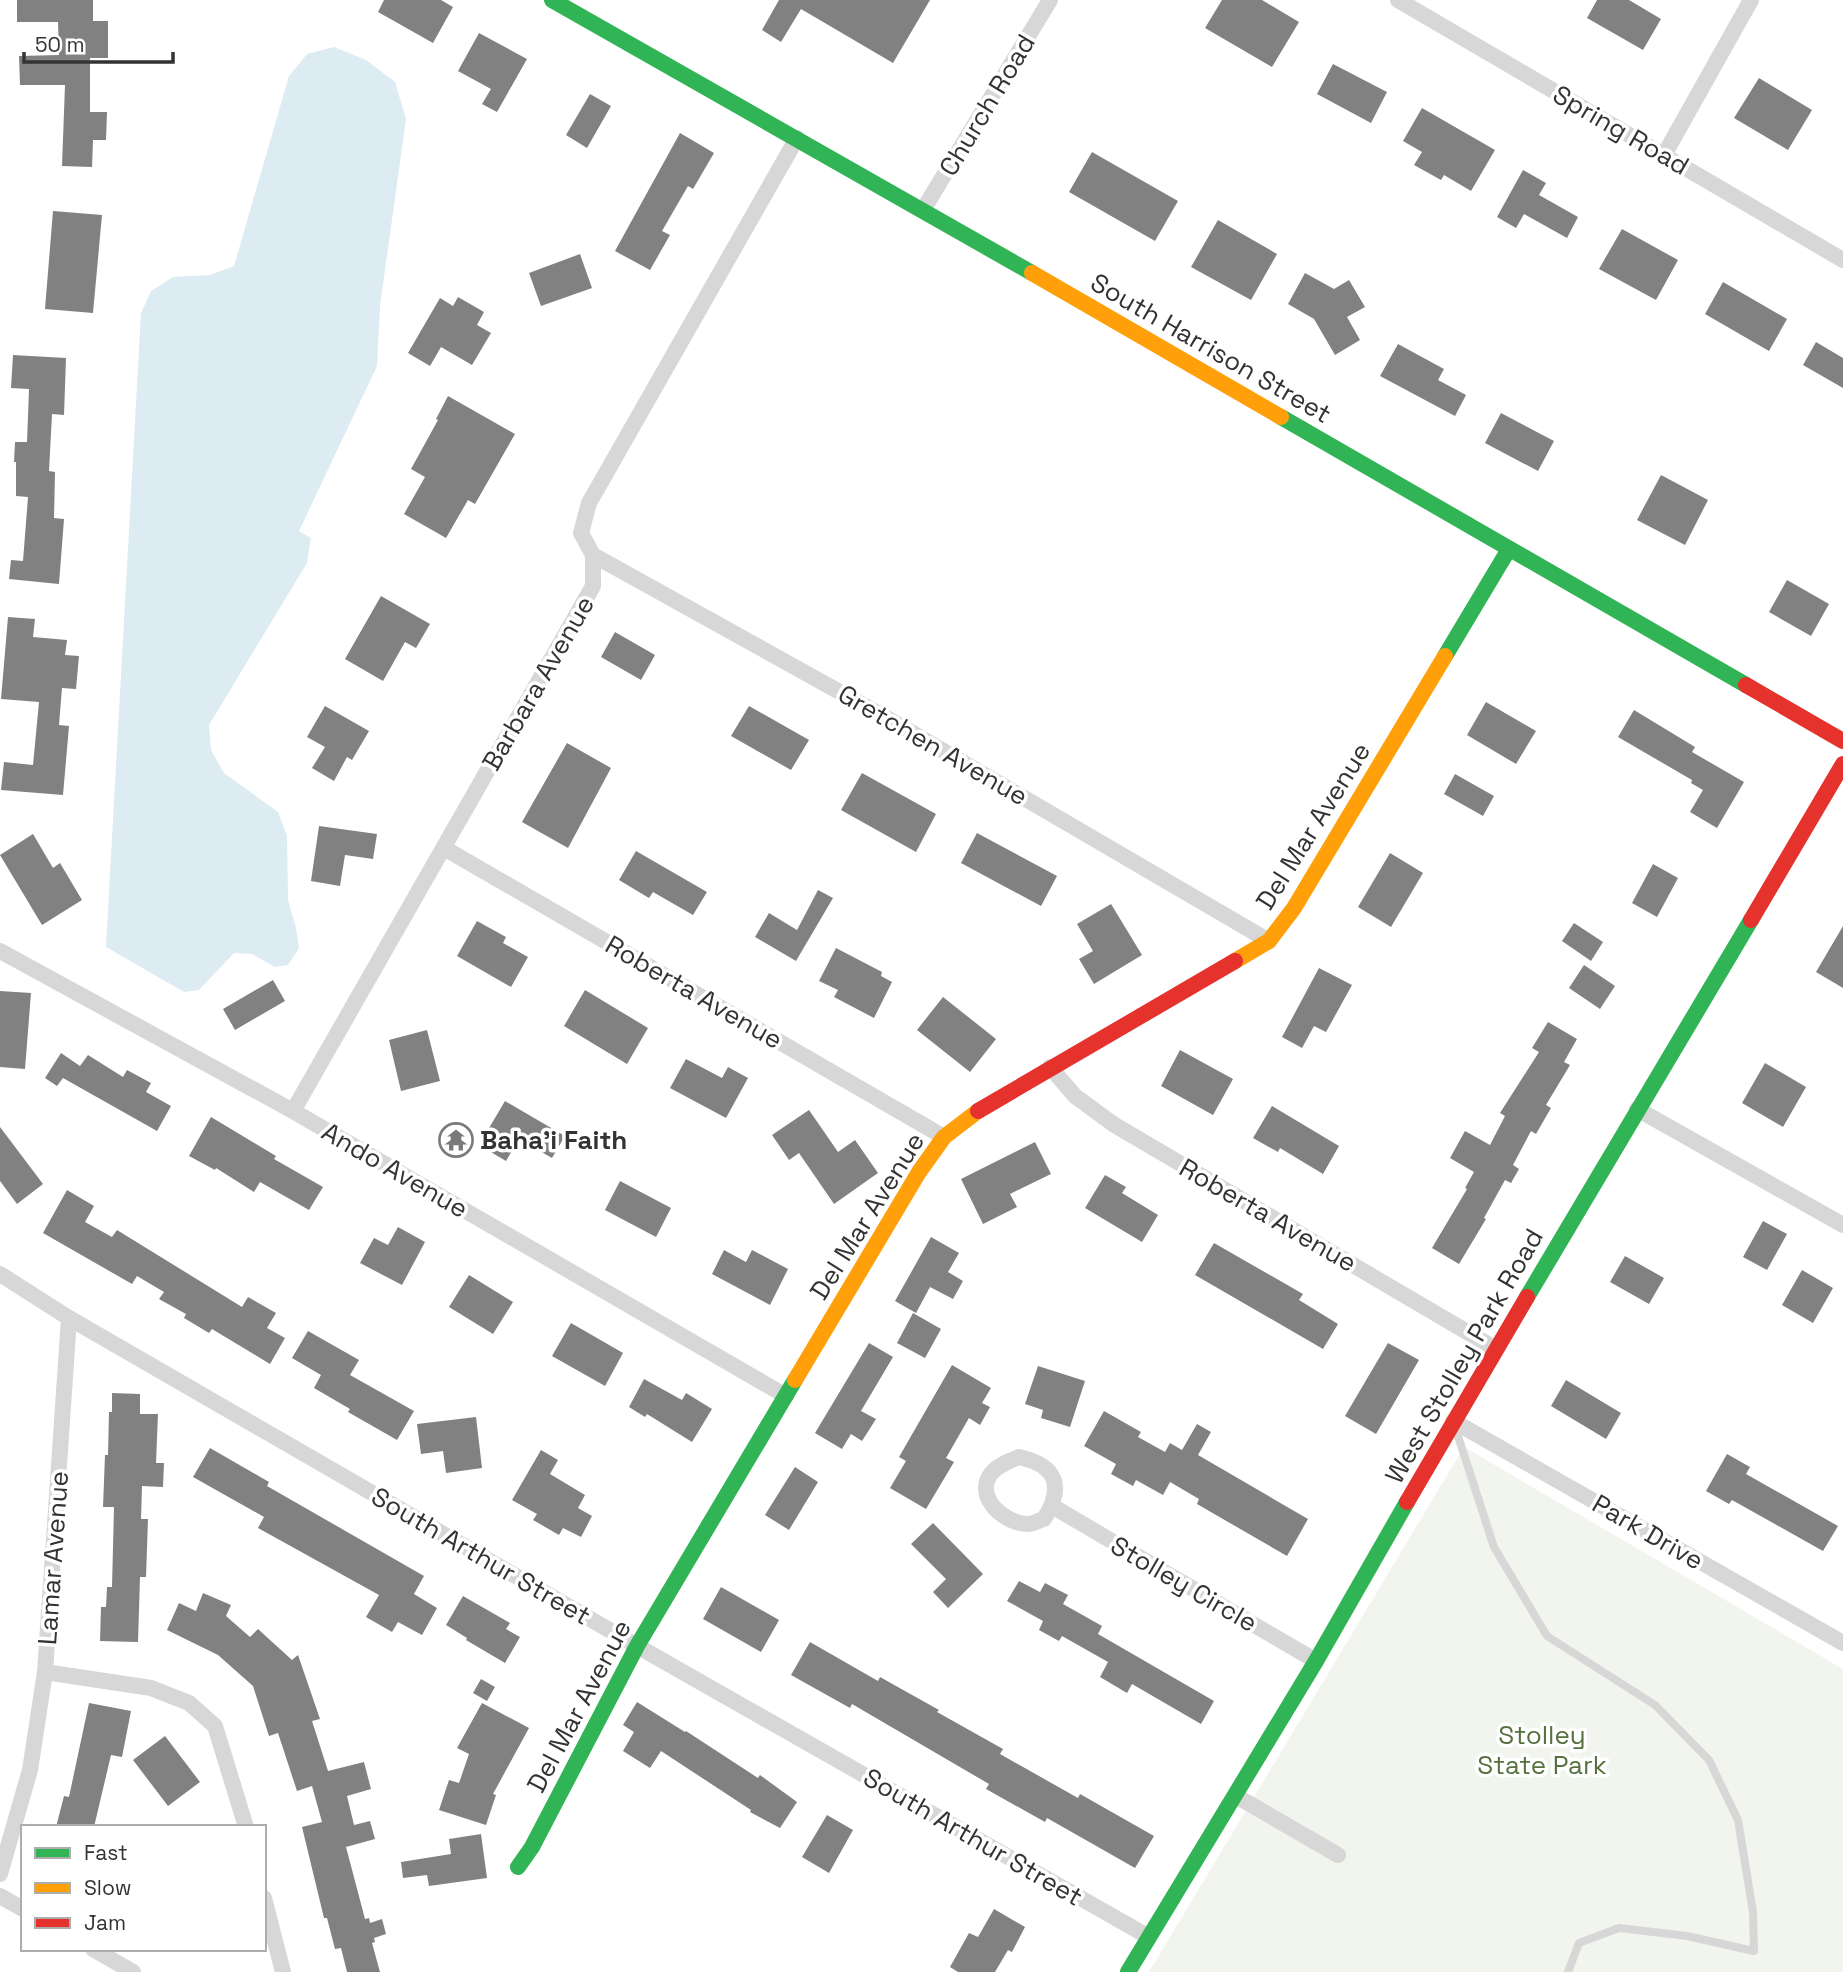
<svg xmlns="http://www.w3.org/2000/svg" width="1843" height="1972" viewBox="0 0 1843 1972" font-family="'Space Grotesk',sans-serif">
<rect width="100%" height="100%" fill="#fff"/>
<path fill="#f1f5ed" d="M1464,1447L1843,1669V1972H1149Z"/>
<path fill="#ddebf3" d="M334,47L366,60L395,82L406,119L380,306L377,366L299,531L311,538L307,563L209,725L211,750L224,773L278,812L287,836L288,900L296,928L299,948L288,965L275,967L252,954L234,953L199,990L184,992L106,947L141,313L151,291L173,277L210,275L234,266L289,76L307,54Z"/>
<path fill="#818181" d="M17,0H93V21H108V58H90V112H107L106,140H93L92,167L62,166L65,85H20L19,56L59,55L58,22H17Z
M384,0H441L453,7L433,43L378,12Z
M779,0H930L893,63L801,9L781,42L762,30Z
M1222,0H1262L1299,22L1272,67L1205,28Z
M1597,0H1629L1661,19L1643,50L1587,18Z
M479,33L527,59L497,112L482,104L491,89L458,71Z
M1333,64L1387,92L1371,123L1317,94Z
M1759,78L1812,110L1788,150L1734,118Z
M590,94L611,106L587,148L566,135Z
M1422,108L1495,150L1471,191L1444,175L1441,180L1414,165L1422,152L1403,141Z
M680,133L714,153L693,189L688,186L662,231L670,235L650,270L615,251Z
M1092,152L1178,201L1155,241L1069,192Z
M1523,170L1546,183L1539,195L1578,217L1567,238L1524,214L1516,228L1497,217Z
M53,211L102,215L93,313L45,309Z
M1218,220L1277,254L1251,300L1191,267Z
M1622,229L1678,260L1656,300L1599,269Z
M580,254L592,288L541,306L529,273Z
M1305,273L1334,289L1349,280L1365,307L1347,317L1360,340L1335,355L1314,319L1288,304Z
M1723,282L1787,319L1769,351L1705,314Z
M458,297L484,312L477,325L491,333L472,365L441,347L430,366L408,353L440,298L453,306Z
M1816,342L1843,358V388L1803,365Z
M1398,344L1444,369L1438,380L1466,395L1455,416L1380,376Z
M13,355L66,358L64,415L52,414L49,471L55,472L54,518L64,519L59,584L9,579L11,560L23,561L28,497L16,496V462H14L15,442H27L29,389L11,388Z
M448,396L515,434L475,504L468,500L446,538L404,514L425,477L411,469L438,420L436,419Z
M1501,413L1554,441L1538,471L1485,443Z
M1661,475L1708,500L1685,545L1637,520Z
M1787,580L1829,604L1811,636L1769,612Z
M381,596L430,624L416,648L405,642L383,681L345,659Z
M8,617L35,619L33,637L67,640L65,655L79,656L76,689L62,688L59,725L69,726L63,795L1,790L4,762L33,765L39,702L1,699Z
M615,632L655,655L641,680L601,657Z
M1486,702L1536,731L1516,764L1467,735Z
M325,706L369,731L352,760L347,757L334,781L312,768L325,747L307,737Z
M749,706L809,740L791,770L731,736Z
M1634,710L1695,747L1692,752L1744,782L1717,828L1690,812L1703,790L1691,783L1692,780L1618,737Z
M567,743L611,768L568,848L522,822Z
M862,773L936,814L916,852L841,810Z
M1455,774L1494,796L1483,816L1444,794Z
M319,826L377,834L373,859L345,855L340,886L311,881Z
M977,833L1057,876L1041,906L961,863Z
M33,834L53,868L60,863L82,900L42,925L0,855Z
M636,851L707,892L693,915L653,892L649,898L619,880Z
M1390,853L1423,873L1391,927L1358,907Z
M1653,864L1678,878L1657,917L1632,903Z
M818,890L833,898L796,961L755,937L769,913L797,930Z
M1111,904L1142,955L1094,984L1079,959L1093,951L1077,924Z
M477,921L506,937L503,943L528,957L511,987L457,956Z
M1574,923L1603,942L1591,961L1562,941Z
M1843,926V988L1816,972Z
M836,948L882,972L881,976L892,982L874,1018L834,997L838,990L819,981Z
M1584,965L1615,986L1600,1009L1569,988Z
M1319,968L1352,985L1326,1032L1314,1026L1302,1048L1282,1037Z
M273,980L285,1001L235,1030L223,1009Z
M585,990L648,1028L627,1064L564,1026Z
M0,991L31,993L25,1069L0,1067Z
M943,997L996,1039L970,1072L917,1030Z
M1548,1022L1577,1039L1564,1062L1570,1065L1546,1105L1551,1108L1536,1134L1531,1131L1513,1165L1519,1169L1511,1183L1505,1180L1484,1218L1486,1219L1459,1264L1432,1248L1467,1189L1465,1188L1474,1172L1450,1158L1465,1131L1490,1145L1505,1116L1500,1113L1539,1052L1532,1048Z
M427,1030L440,1081L401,1091L389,1040Z
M1180,1050L1233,1079L1213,1115L1161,1086Z
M61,1053L80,1066L88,1055L123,1077L127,1070L151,1083L146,1092L171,1106L157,1131L63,1078L57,1086L45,1078Z
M686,1059L722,1078L728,1067L748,1078L726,1118L670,1088Z
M1765,1063L1806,1087L1783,1127L1742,1103Z
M505,1101L565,1136L552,1158L519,1139L506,1161L479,1145Z
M1272,1106L1339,1146L1323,1174L1280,1148L1278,1152L1253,1138Z
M809,1110L838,1152L855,1140L878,1173L834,1204L799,1153L789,1160L772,1135Z
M211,1117L276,1156L274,1159L323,1187L309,1210L260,1182L254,1192L216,1168L215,1170L189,1156Z
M0,1127L43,1184L17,1204L0,1181Z
M1035,1142L1051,1174L1010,1194L1017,1207L983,1224L961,1179Z
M1105,1175L1126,1187L1122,1193L1158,1215L1142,1242L1085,1208Z
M620,1181L671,1208L656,1237L605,1210Z
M67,1190L94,1206L85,1222L112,1237L117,1230L242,1307L248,1297L276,1313L267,1328L285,1338L270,1364L212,1329L209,1333L184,1318L186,1314L159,1299L164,1292L137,1276L132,1284L43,1233Z
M1763,1221L1787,1234L1767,1270L1743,1257Z
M398,1227L425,1242L402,1285L360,1263L374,1238L388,1245Z
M931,1237L959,1253L948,1272L963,1281L953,1299L930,1287L916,1313L895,1301Z
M1214,1243L1303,1294L1299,1300L1338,1324L1323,1349L1195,1275Z
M724,1250L746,1262L752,1250L788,1269L770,1305L712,1274Z
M1625,1256L1664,1278L1649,1304L1610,1282Z
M1802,1270L1833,1288L1813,1323L1782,1305Z
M469,1275L513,1302L493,1334L449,1307Z
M913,1313L941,1329L925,1358L897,1343Z
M571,1323L623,1353L605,1386L552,1356Z
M308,1331L359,1360L350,1375L414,1411L397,1440L348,1412L350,1409L314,1388L321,1375L292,1358Z
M869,1343L893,1357L861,1411L876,1419L862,1441L851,1434L842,1449L815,1433Z
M1388,1343L1419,1360L1376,1434L1345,1416Z
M952,1365L991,1388L982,1403L990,1407L980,1425L969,1418L946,1458L954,1462L926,1509L890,1488L906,1461L899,1457Z
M1038,1366L1085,1381L1070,1427L1041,1418L1043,1410L1025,1404Z
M644,1379L682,1400L686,1393L712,1409L692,1442L647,1414L645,1417L629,1407Z
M1566,1380L1621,1413L1606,1439L1551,1406Z
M112,1393L140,1394V1414H158L156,1463H164L163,1487L142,1486L141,1519H148L146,1577H140L138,1642L100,1641L101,1607H106L107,1587H112L114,1507H103L105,1455H108L109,1412H112Z
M1104,1411L1141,1432L1138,1437L1165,1452L1170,1443L1182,1450L1197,1424L1211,1432L1198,1455L1308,1519L1287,1556L1197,1504L1199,1499L1170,1482L1163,1495L1136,1480L1133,1486L1111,1474L1116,1464L1084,1446Z
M476,1417L482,1468L446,1473L443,1451L421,1454L417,1424Z
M210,1448L269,1482L267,1486L424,1576L414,1594L437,1608L422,1635L398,1622L392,1632L366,1617L379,1595L258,1528L264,1517L193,1477Z
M541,1450L558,1460L550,1474L585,1495L578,1508L592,1516L581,1537L563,1528L559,1535L533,1520L537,1514L512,1500Z
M1727,1454L1750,1467L1746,1474L1838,1526L1823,1551L1732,1500L1729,1504L1706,1491Z
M795,1467L818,1482L789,1530L765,1515Z
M933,1523L983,1574L948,1608L933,1592L946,1579L911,1544Z
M1019,1581L1040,1592L1045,1583L1068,1595L1063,1604L1102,1626L1098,1634L1214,1701L1201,1724L1132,1684L1127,1693L1100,1677L1108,1662L1062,1636L1059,1641L1039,1630L1043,1621L1007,1601Z
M721,1587L779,1620L761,1652L703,1619Z
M203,1593L231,1605L226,1616L250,1637L258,1629L292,1660L298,1655L320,1719L312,1721L328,1771L364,1762L371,1789L347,1796L354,1825L370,1821L375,1839L346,1847L365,1919L369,1918L370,1923L382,1919L386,1934L374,1938L375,1942L372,1943L380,1972H347L341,1948L335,1949L327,1918H324L302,1827L322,1822L312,1786L297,1791L278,1733L269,1736L253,1686L218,1655L167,1630L179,1603L196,1611Z
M463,1596L510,1623L506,1629L520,1637L505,1663L466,1640L467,1638L446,1625Z
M810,1642L878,1681L880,1677L939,1710L937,1712L1003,1749L1000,1754L1078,1798L1080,1794L1154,1836L1135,1868L1047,1818L1045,1822L986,1789L989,1784L852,1704L850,1708L791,1675Z
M481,1679L495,1687L487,1701L473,1693Z
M637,1702L685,1732L686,1731L758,1778L760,1775L797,1802L780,1828L750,1812L751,1810L661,1751L650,1768L623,1751L634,1732L623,1725Z
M89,1703L131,1711L122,1757L111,1755L94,1827H56L64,1796L69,1797Z
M482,1703L529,1728L493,1794L496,1795L486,1825L439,1810L449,1780L459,1783L469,1754L457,1748Z
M165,1736L200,1782L168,1806L133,1760Z
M827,1815L853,1830L829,1873L802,1857Z
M481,1834L487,1878L429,1886L427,1875L403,1878L401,1862L451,1854L449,1839Z
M994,1909L1025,1927L1012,1952L1008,1950L995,1972H958L950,1967L969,1933L978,1937Z"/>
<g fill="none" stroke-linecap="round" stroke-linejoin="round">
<path stroke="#d7d7d7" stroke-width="8" d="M1455,1427L1494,1547L1547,1636L1655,1705L1709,1760L1738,1820L1753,1912L1754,1951L1687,1936L1619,1928L1579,1943L1568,1972"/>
<path stroke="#d7d7d7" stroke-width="16" d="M1398,0L1843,260
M1664,155L1751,0
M923,210L1050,0
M593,555L892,721L1269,941
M444,848L944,1137
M0,951L293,1111L786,1396
M1050,1067L1075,1096L1113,1124L1496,1349
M1637,1109L1843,1225
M293,1111L593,586V555L581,533L589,503L797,138
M0,1274L69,1318L637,1646L1149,1937
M1453,1421L1843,1643
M1019,1457C1056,1465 1065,1486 1044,1519C1039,1520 1033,1524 1028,1524C1005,1524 975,1498 990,1475C996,1466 1009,1461 1019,1457Z
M1052,1506L1316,1661
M45,1672L151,1688L189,1703L215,1726L246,1827
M1236,1796L1338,1855
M0,1874L30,1770L45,1672L69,1318
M0,1896L23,1909
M264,1898L283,1972
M93,1949L133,1972"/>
<path stroke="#30b455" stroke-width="16" d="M552,0L1032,273
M1281,417L1746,685
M1445,656L1509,549
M1527,1297L1751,920
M518,1867L532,1847L637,1646L795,1380
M1128,1972L1316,1661L1407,1502"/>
<path stroke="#ff9f0a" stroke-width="16" d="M1032,273L1281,417
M1235,961L1269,941L1294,908L1445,656
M795,1380L919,1172L944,1137L978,1111"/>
<path stroke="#e5322d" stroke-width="16" d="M1746,685L1843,741
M1751,920L1843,764
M978,1111L1235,961
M1407,1502L1527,1297"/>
</g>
<defs>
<g id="temple-ring" transform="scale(1.75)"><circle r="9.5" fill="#fff" stroke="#7a7a7a" stroke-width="1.5"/><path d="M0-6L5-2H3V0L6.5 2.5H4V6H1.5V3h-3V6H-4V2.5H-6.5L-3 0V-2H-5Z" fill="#7a7a7a"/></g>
</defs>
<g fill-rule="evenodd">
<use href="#temple-ring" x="456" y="1140"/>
</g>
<g text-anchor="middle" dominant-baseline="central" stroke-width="7" stroke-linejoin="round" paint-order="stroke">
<g font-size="26" fill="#333" stroke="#fff">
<text transform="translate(987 105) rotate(-59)">Church Road</text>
<text transform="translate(1621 130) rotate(30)">Spring Road</text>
<text transform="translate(1211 348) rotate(30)">South Harrison Street</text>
<text transform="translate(538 683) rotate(-60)">Barbara Avenue</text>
<text transform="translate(933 745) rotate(30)">Gretchen Avenue</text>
<text transform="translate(1313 826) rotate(-58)">Del Mar Avenue</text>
<text transform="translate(694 992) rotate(30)">Roberta Avenue</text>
<text transform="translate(395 1170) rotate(30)">Ando Avenue</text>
<text transform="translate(1268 1215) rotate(30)">Roberta Avenue</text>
<text transform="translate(867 1216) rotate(-58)">Del Mar Avenue</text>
<text transform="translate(1464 1356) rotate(-60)">West Stolley Park Road</text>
<text transform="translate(1648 1532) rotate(30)">Park Drive</text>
<text transform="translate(481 1556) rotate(30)">South Arthur Street</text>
<text transform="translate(53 1558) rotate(-86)">Lamar Avenue</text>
<text transform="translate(1184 1584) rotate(30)">Stolley Circle</text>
<text transform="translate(579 1706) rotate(-62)">Del Mar Avenue</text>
<text transform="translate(973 1837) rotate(30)">South Arthur Street</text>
</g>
<g font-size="26" font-weight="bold" fill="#333" stroke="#fff" text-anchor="start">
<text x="480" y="1140">Baha'i Faith</text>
</g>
<g font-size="26" fill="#56703f" stroke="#fff">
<text x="1542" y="1735">Stolley<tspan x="1542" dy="30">State Park</tspan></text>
</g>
</g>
<rect x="21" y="1825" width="245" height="126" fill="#ffffff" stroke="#adadad" stroke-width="2"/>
<rect x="35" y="1848" width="35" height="10" fill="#30b455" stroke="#adadad" stroke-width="2"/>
<text x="84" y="1860" font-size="21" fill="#333333">Fast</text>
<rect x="35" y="1883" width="35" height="10" fill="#ff9f0a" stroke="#adadad" stroke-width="2"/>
<text x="84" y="1895" font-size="21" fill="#333333">Slow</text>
<rect x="35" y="1918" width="35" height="10" fill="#e5322d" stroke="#adadad" stroke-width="2"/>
<text x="84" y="1930" font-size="21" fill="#333333">Jam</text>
<path d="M24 52v10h149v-10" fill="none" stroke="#333333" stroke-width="3.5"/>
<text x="35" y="52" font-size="21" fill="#333333" stroke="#ffffff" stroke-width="5" paint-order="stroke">50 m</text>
</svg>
